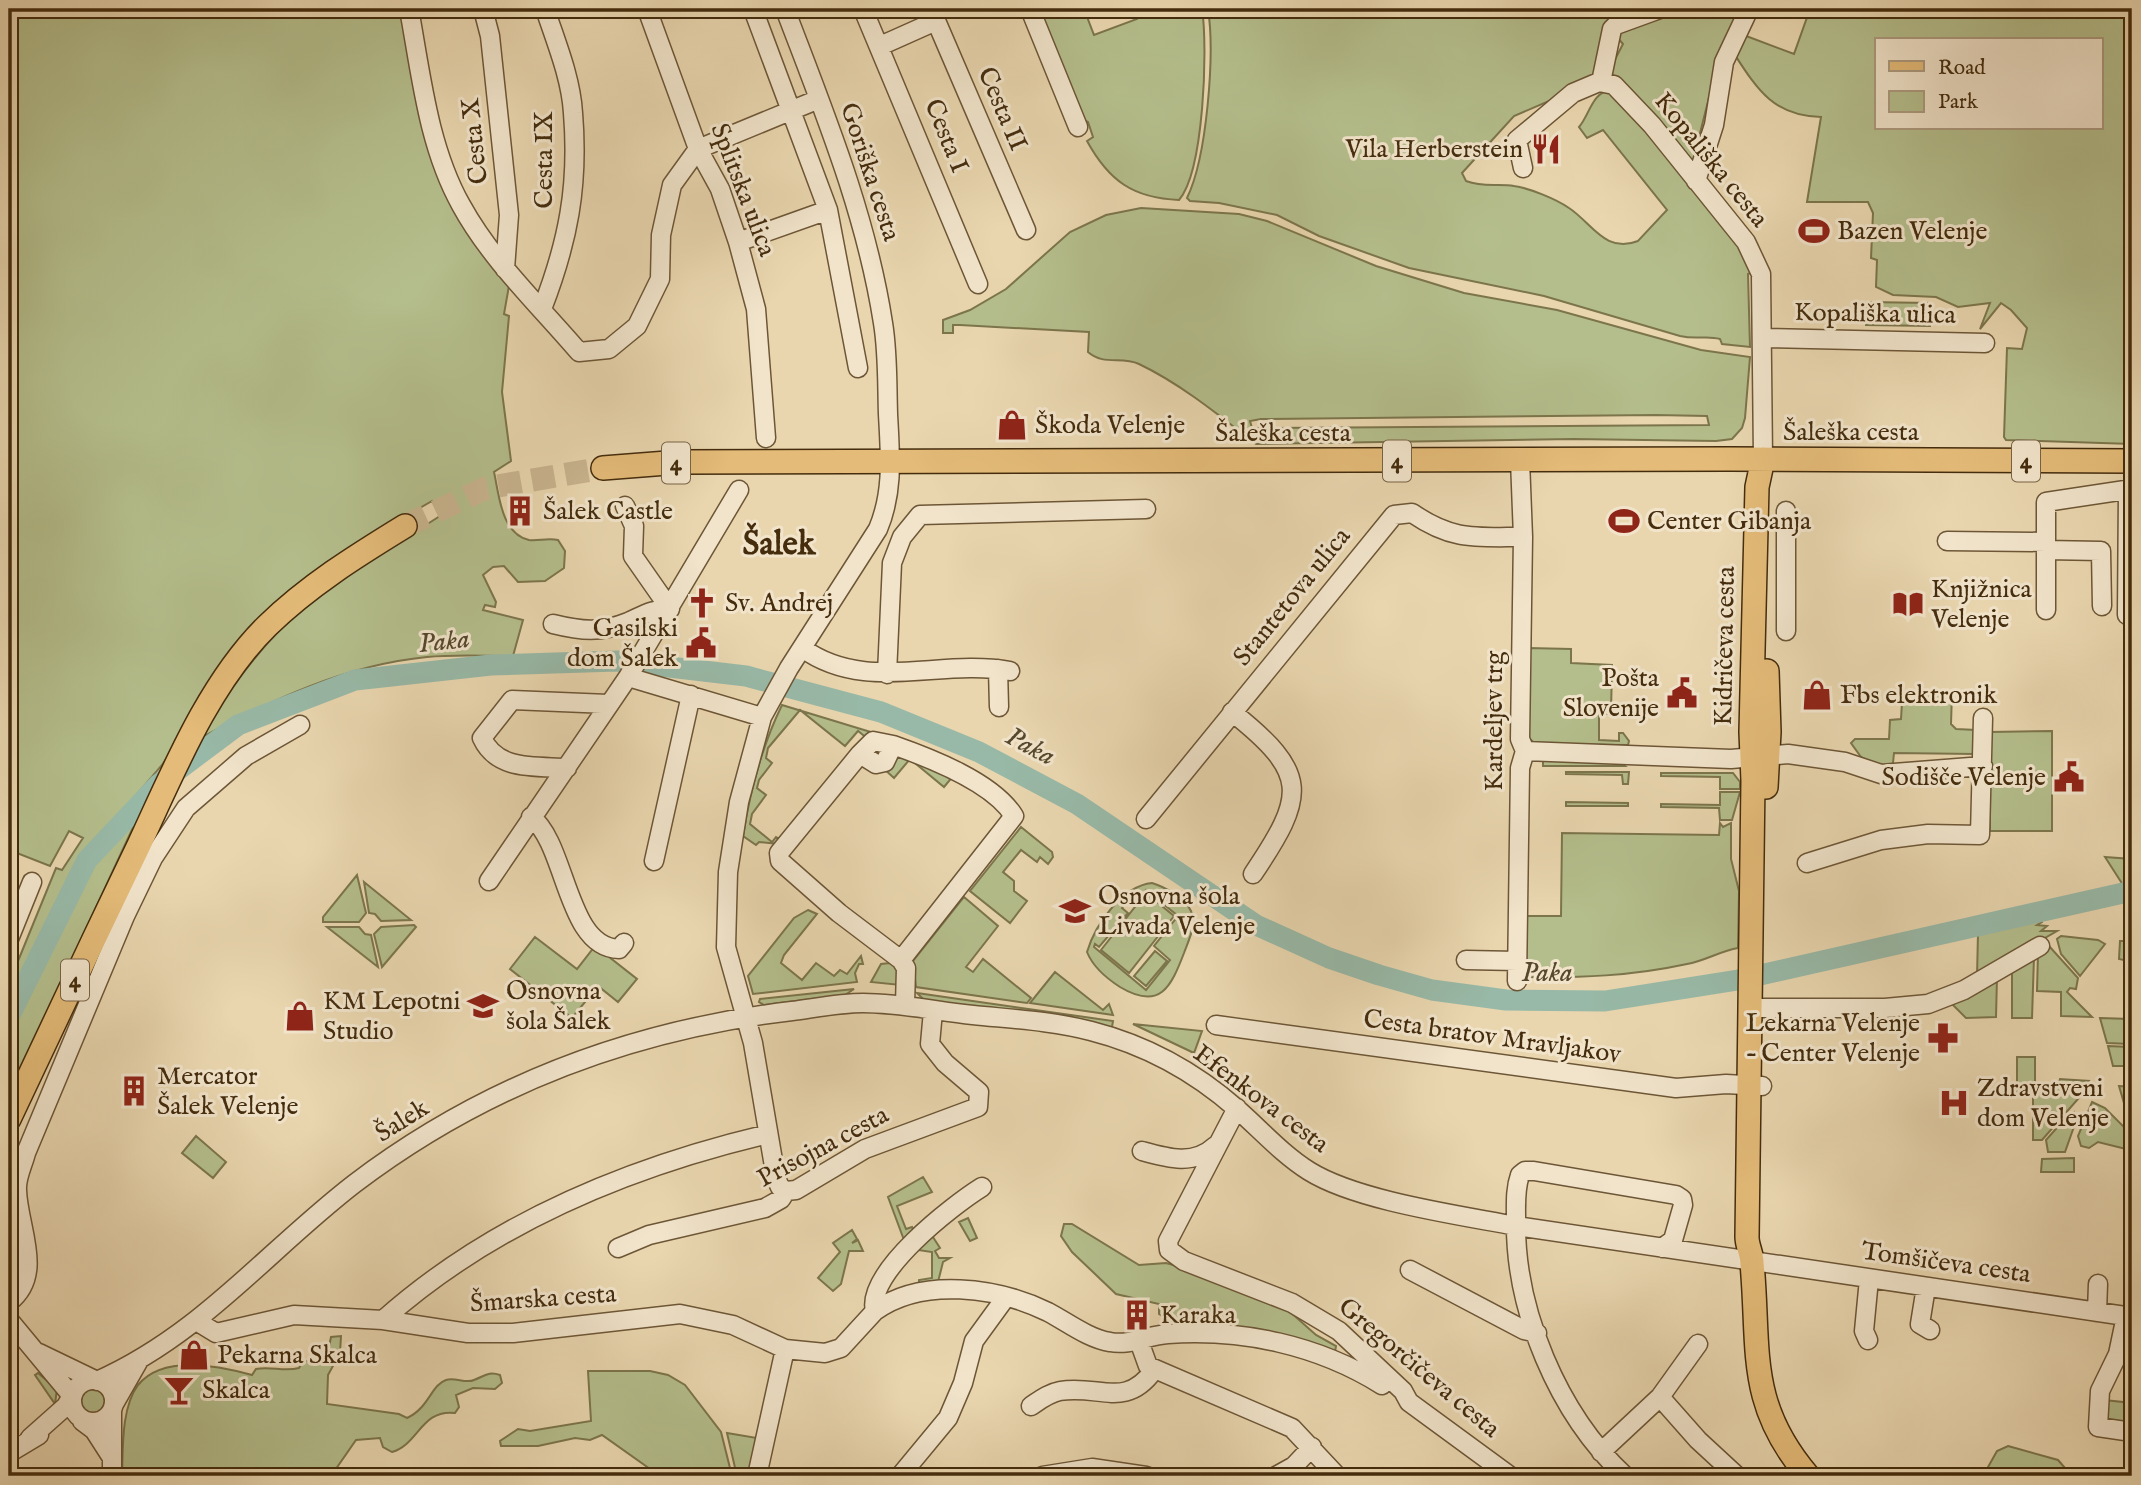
<svg xmlns="http://www.w3.org/2000/svg" width="2141" height="1485" viewBox="0 0 2141 1485" font-family="'IM FELL English',serif">
<rect width="100%" height="100%" fill="#e9d6af"/>
<filter id="stains"><feTurbulence type="fractalNoise" baseFrequency=".00286" numOctaves="4"/><feColorMatrix values="0 0 0 0 .2 0 0 0 0 .09 0 0 0 0 .02 0 0 0 .5 -.17"/></filter>
<radialGradient id="worn" r=".72"><stop offset=".6" stop-color="#630" stop-opacity="0"/><stop offset="1" stop-color="#630" stop-opacity=".3"/></radialGradient>
<path fill="#b4be8c" stroke="#7c754c" stroke-width="2" fill-rule="evenodd" d="M9,9H406L430,135L510,280L504,314L509,316L502,392L511,461L494,472C499,494 501,534 529,540C538,541 548,538 558,540L565,551L564,568L545,581L518,582L504,566L493,567L483,575L496,602L495,607L485,605L483,610L523,620L513,656C485,656 455,654 427,657C345,665 271,700 199,739C228,690 265,639 310,602C351,568 399,543 443,514L432,501L392,524L215,686L162,765L88,852L54,912L9,1008V983L56,868L62,870L83,838L69,831L50,866L17,853L9,870V167L15,164L9,151Z
M1037,9H1084L1094,35L1137,19L1146,9H1202C1208,47 1204,171 1179,200C1133,198 1109,181 1087,141L1093,137L1088,122L1077,117Z
M1208,9H1651L1615,24L1596,75L1563,95L1514,116L1462,173L1466,181C1485,188 1498,183 1514,186C1529,188 1556,199 1569,208C1592,223 1605,254 1638,241L1667,210L1603,130L1587,138L1579,127C1590,114 1592,92 1611,90L1738,239L1753,272L1748,274L1750,347L1722,344L1720,339C1707,335 1697,340 1680,336L1544,296L1409,268L1319,236L1277,215L1219,203L1190,201L1187,198C1207,157 1215,54 1208,9Z
M1664,9H1743L1719,58L1698,141L1703,148L1696,159L1686,160L1608,73L1623,44L1615,35Z
M1810,9H2132V444L2006,440L2004,437L2007,348L2022,349L2027,328L2011,310L2001,303L1980,329L1990,303L1958,307L1936,297L1893,295L1876,287L1877,260L1871,258L1873,213L1868,202H1807L1821,117C1773,116 1757,89 1733,52L1741,34L1794,54ZM1877,40H2101V128H1877Z
M1141,208L1239,214L1267,221L1376,266L1464,293L1557,310L1701,350L1750,357L1745,418L1742,428L1732,439L1716,441L1573,439L1256,444C1220,416 1181,384 1139,364C1121,356 1104,366 1088,352L1089,332L960,325H953V333H943V320L970,310L1006,289L1070,232L1106,215ZM1656,415L1707,416L1709,425L1252,428L1250,421L1261,419Z
M1866,302L1930,303V326L1866,325Z
M1528,648L1571,649V663L1612,665L1611,714H1599V740L1619,741V733H1623L1629,741L1628,745L1536,744L1526,736Z
M1912,692H1952L1951,724L1956,729L1976,730L1975,754L1894,753L1893,763L1883,769L1861,757L1851,743L1855,739H1889L1890,720L1901,719L1902,702Z
M782,705L874,733L868,739L858,731L845,746L800,710L768,748L766,758L772,763L759,780L757,788L766,795L752,814L750,824L772,842L776,837L781,840L778,844L759,842L756,845L743,836C750,791 762,746 782,705Z
M2052,731V831H1990V732Z
M897,753L954,775L944,787L910,759L894,778L883,768Z
M1543,760L1620,762L1625,766H1543Z
M1566,772H1629L1628,784H1623L1622,775L1566,774Z
M1661,773H1733L1740,782V789H1720V777L1661,776Z
M1720,792H1740L1732,820H1720L1719,808L1661,807V804L1720,805Z
M1566,802L1628,803V806H1566Z
M142,808L9,1095V1026L62,914L91,863Z
M1720,823L1723,827L1731,823V859L1739,891L1738,948C1720,951 1705,961 1687,964C1632,976 1580,978 1524,977L1526,907L1527,916H1561L1562,833L1719,835Z
M1021,827L1052,852L1053,857L1048,864L1040,857L1037,862L1021,850L1003,872L1014,881V891L1027,901L1010,923L970,891Z
M2105,857L2132,859V880L2123,885Z
M357,875L366,913L359,922H323V917Z
M364,882L411,920L381,921L375,914L369,913Z
M1152,883C1165,887 1185,898 1191,911C1197,925 1189,939 1184,953C1171,987 1160,1011 1120,987C1106,978 1093,967 1087,952C1095,925 1122,886 1152,883ZM1146,890L1178,916L1154,946L1170,960L1146,990L1094,947L1095,944L1099,947L1128,913L1122,908L1129,899L1135,904Z
M1146,893L1174,916L1129,973L1101,950Z
M964,897L998,926L966,967L973,972L983,959L1031,998L1027,1003L916,987L913,961Z
M808,910L817,914L784,955L781,963L802,980L816,963L834,976L840,970L847,974L861,956L863,964H859L855,973L857,982L753,994L748,976L794,918Z
M2041,918L2042,922L2037,925L2047,926L2041,931H2057L1977,977L1978,933Z
M414,925L416,927L382,967L374,934L381,927Z
M327,927H359L365,934L371,935L378,967Z
M2061,936L2098,940L2105,944L2080,976L2061,954L2057,939Z
M535,937L577,969L595,946L637,979L618,1002L598,986L572,1018L510,969Z
M2120,941H2132V965H2125L2124,960L2119,959Z
M2049,946L2078,978L2076,989L2070,988L2067,992L2092,1017L2061,1016V992L2037,991L2038,953Z
M1155,951L1167,961L1146,986L1134,976Z
M2034,957L2032,1018H2012V967Z
M890,963L898,967L900,985L871,982L881,964Z
M1055,972L1103,1010L1109,1004L1113,1015L1030,1003Z
M1997,977L1996,1017L1966,1018L1950,1002Z
M854,989L845,995L764,1005L759,1002L760,999Z
M917,993L1113,1021L1112,1027L1107,1029L925,1001Z
M2100,1018L2130,1019V1044L2107,1043Z
M1133,1024L1202,1031L1194,1053Z
M2108,1046L2130,1047V1066H2113Z
M2017,1057H2035V1084L2059,1085L2060,1079L2089,1081L2085,1091L2042,1140H2033V1096L2017,1095Z
M2119,1086L2132,1087V1124L2129,1120Z
M2092,1102L2105,1108L2132,1135L2130,1150L2098,1142L2089,1148L2081,1146L2078,1136Z
M2074,1112L2077,1118L2065,1152H2048L2046,1140L2070,1113Z
M196,1136L226,1162L213,1178L182,1153Z
M2074,1158V1172H2041L2042,1159Z
M923,1177L932,1192L897,1206L906,1229L912,1227L916,1235L904,1240L888,1197Z
M968,1218L977,1238L970,1241L959,1222Z
M1064,1224H1072L1139,1265L1166,1263L1209,1275L1288,1310L1316,1335L1336,1346L1335,1352L1183,1329L1159,1314V1304L1116,1294L1072,1252L1061,1236Z
M852,1230L857,1239L852,1243L858,1240L863,1251H849L841,1284L833,1291L818,1278L840,1252L833,1243Z
M931,1234L940,1248L935,1251L939,1258H950L943,1262L937,1286L919,1284V1280L932,1278V1252L918,1250L919,1246Z
M341,1336L340,1353L328,1375L327,1404L399,1414L407,1418C429,1408 431,1385 446,1380C455,1377 466,1384 474,1380C485,1376 488,1371 500,1375L502,1383L495,1389L473,1388L456,1395L459,1407L455,1413C421,1409 419,1444 392,1452L383,1447L380,1438L356,1440L331,1476H122C123,1449 121,1408 138,1385C163,1354 220,1366 252,1375L256,1369C271,1366 284,1372 299,1368L303,1361L326,1362L331,1337Z
M588,1371H650L668,1375L685,1385L721,1432L732,1476H660L602,1435L590,1440L575,1438L538,1446H501L500,1441L518,1429L530,1431L591,1421Z
M38,1373L57,1389L55,1404L35,1375Z
M81 1401a12 12 0 1 1 24 0a12 12 0 1 1-24 0Z
M2104,1400L2132,1403V1424L2105,1419Z
M727,1433L763,1439L753,1476L736,1472Z
M2008,1446L2058,1460L2072,1476H1983L1997,1451Z"/>
<g fill="none" stroke-linecap="round" stroke-linejoin="round">
<path stroke="#98b9a7" stroke-width="21" d="M9,1017L87,860L158,785L238,725L355,680L491,665L618,661L746,676L881,712L979,752L1077,804L1256,925L1329,958L1379,975L1432,990L1506,1000L1605,1001L1738,980L2132,891"/>
<path stroke="#c8b48f" stroke-width="23" stroke-dasharray="23 11" stroke-linecap="butt" d="M405,526L486,488L603,468"/>
<g stroke="#6d5636" stroke-width="21">
<path id="minor" d="M409,9C421,74 428,146 461,205C491,260 538,304 579,352L609,349L637,326L660,279L661,235L672,185L698,149L819,99
M483,9L490,36L509,215L505,269
M647,9L698,149L720,189L738,242L756,309L766,438
M753,9L828,210L858,368
M785,9C824,112 866,213 883,323C888,353 887,384 888,414C890,454 894,491 878,529L789,668L762,717L739,802L728,872L726,947L753,1043L776,1178L780,1187L786,1191
M863,9L978,284
M931,9L1026,230
M1030,9L1078,127
M880,46L936,21
M1601,82L1612,29L1616,25L1660,9
M1523,168L1517,140L1573,93L1599,82L1614,85L1652,125L1746,242L1761,274L1763,459
M1696,181L1714,125L1724,62L1749,9
M738,242L828,210
M542,309C568,242 579,186 573,113C571,78 556,42 545,9
M1764,338L1985,343
M625,506L634,526L633,556L670,609
M1786,511V631
M1947,541L2046,542
M2046,550L2101,551L2102,606
M2046,610V502L2132,489
M2127,615L2128,489
M553,624C581,631 601,633 628,622C644,615 652,609 670,609
M802,648C866,694 939,658 1010,671
M998,669L999,707
M887,674L892,563L902,537L920,515L1146,509
M628,677L762,717
M1232,712C1310,774 1306,795 1253,874
M893,745C930,758 993,782 1014,816L901,960
M1525,751L1731,759L1788,754L1845,762L1881,774L1983,766
M860,754L876,764L885,762L893,745L873,741L860,754L779,853L780,861L839,913L901,960L906,968L905,1005
M567,768C535,766 497,771 482,738L512,700L608,704
M531,817C567,844 566,948 619,949L624,943
M1146,819L1394,515L1412,513C1453,541 1475,537 1523,537
M654,861L691,695
M1807,863L1881,840L1928,834L1980,835L1983,718
M489,881L628,677L739,490
M9,939L32,882
M1466,960L1517,961
M1517,981L1520,768L1525,751L1520,739L1523,537L1520,460
M1750,1008H1885L1928,1004L1964,990L2040,946
M1216,1025L1676,1088L1726,1084L1762,1086
M1237,1108L1168,1241L1169,1250L1184,1261L1292,1303L1339,1331L1403,1391L1409,1402L1510,1476
M1142,1151C1167,1158 1194,1166 1215,1146
M786,1191L796,1190L865,1149L978,1107L979,1092L945,1063L930,1044L933,1011
M618,1248L649,1235L765,1208L781,1199L786,1191
M1410,1270L1524,1330L1537,1333
M1926,1287L1920,1324L1930,1330
M9,1302C45,1274 18,1228 17,1190C16,1178 23,1165 26,1153L125,916L153,858L186,808L246,756L300,725
M875,1311C922,1277 997,1287 1048,1312C1067,1322 1089,1339 1110,1342C1130,1346 1148,1335 1168,1334C1243,1329 1318,1345 1382,1385
M2097,1312L2098,1284
M2126,1316L2118,1354L2100,1391L2098,1427L2132,1432
M9,1320L72,1396L66,1406L30,1438
M383,1320C492,1223 628,1167 768,1134
M198,1322L216,1333L294,1315L383,1320L468,1333H513L680,1314L733,1325L785,1349L825,1353L841,1348L875,1311C865,1273 953,1205 982,1187
M1868,1340L1864,1331L1869,1279
M1139,1341L1148,1366L1292,1428L1337,1476
M39,1353L97,1381C201,1335 266,1252 354,1184C483,1086 632,1030 792,1011C815,1008 840,1003 863,1003C900,1003 936,1011 973,1015C1012,1019 1053,1021 1091,1031C1146,1045 1195,1072 1237,1109C1261,1130 1282,1154 1309,1171C1357,1201 1459,1215 1516,1226L2132,1317
M72 1401a21 21 0 1 1 42 0a21 21 0 1 1-42 0Z
M1660,1397L1698,1440L1737,1476
M114,1404L138,1362
M1031,1406C1040,1400 1049,1393 1060,1391C1099,1384 1125,1410 1154,1370
M82,1421L94,1430L112,1458
M1601,1452L1660,1397L1698,1344
M9,1453L39,1435
M112,1476V1410
M757,1476L785,1349
M900,1476L948,1418L963,1383L974,1341L1006,1297
M1042,1476L1092,1468L1146,1476
M1276,1476L1294,1466L1312,1447
M1625,1476C1558,1414 1514,1309 1516,1218C1516,1204 1515,1189 1520,1175L1525,1171H1534L1676,1195L1682,1199L1683,1205L1673,1240L1662,1248"/>
</g>
<g stroke="#442c0d" stroke-width="26">
<path id="major" d="M1763,459L1757,487L1751,732L1753,781L1747,1237C1747,1246 1752,1254 1752,1263C1760,1350 1746,1403 1808,1476
M603,468L680,462L1729,459L2132,461
M1766,787L1769,732L1767,671
M9,1119C52,1028 95,936 139,845C173,772 209,683 267,626C308,586 356,556 405,526"/>
</g>
<use href="#minor" stroke="#f1e4cb" stroke-width="18"/>
<use href="#major" stroke="#e4bb78" stroke-width="23"/>
</g>
<defs>
<g id="restaurant-bare" transform="scale(2.415)"><path d="M-5-6h1v4h1v-4h1v4h1v-4h1v5L-1.5 .5V6h-2V.5L-5-1ZM5-6V6H3V1.5H1.5Q1.5-4 5-6Z" fill="#8f2418" stroke="#f1e4cb" stroke-width="2.5" paint-order="stroke"/></g>
<g id="stadium-bare" transform="scale(2.415)"><path d="M0-5a6.5 5 0 1 0 0 10a6.5 5 0 1 0 0-10ZM-3.5-1.8h7v3.6h-7Z" fill="#8f2418" stroke="#f1e4cb" stroke-width="2.5" paint-order="stroke"/></g>
<g id="shop-bare" transform="scale(2.415)"><path d="M-5-2.5h2.3a2.7 3.5 0 0 1 5.4 0H5L5.5 6h-11ZM-1.5-2.5h3a1.5 2.3 0 0 0-3 0Z" fill="#8f2418" stroke="#f1e4cb" stroke-width="2.5" paint-order="stroke"/></g>
<g id="building-bare" transform="scale(2.415)"><path d="M-4-6H4V6H1V3H-1V6H-4ZM-2.5-4.3h1.7v1.8h-1.7ZM.8-4.3h1.7v1.8H.8ZM-2.5-1h1.7V.8h-1.7ZM.8-1h1.7V.8H.8Z" fill="#8f2418" stroke="#f1e4cb" stroke-width="2.5" paint-order="stroke"/></g>
<g id="church-bare" transform="scale(2.415)"><path d="M-1.2-6h2.4v3.5h3.3v2.4h-3.3V6h-2.4V-.1h-3.3v-2.4h3.3Z" fill="#8f2418" stroke="#f1e4cb" stroke-width="2.5" paint-order="stroke"/></g>
<g id="library-bare" transform="scale(2.415)"><path d="M-6-4Q-3-5.5-.7-3.5V5Q-3 3-6 4ZM6-4Q3-5.5 .7-3.5V5Q3 3 6 4Z" fill="#8f2418" stroke="#f1e4cb" stroke-width="2.5" paint-order="stroke"/></g>
<g id="civic-bare" transform="scale(2.415)"><path d="M-.6-6.5H3V-4.5H.6V-3L4-1V1h2V6H-6V1h2V-1L-.6-3ZM-1.2 2.5V6h2.4V2.5Z" fill="#8f2418" stroke="#f1e4cb" stroke-width="2.5" paint-order="stroke"/></g>
<g id="school-bare" transform="scale(2.415)"><path d="M0-5L7-2L0 1L-7-2ZM-4 1L0 2.5L4 1V4Q0 6-4 4Z" fill="#8f2418" stroke="#f1e4cb" stroke-width="2.5" paint-order="stroke"/></g>
<g id="pharmacy-bare" transform="scale(2.415)"><path d="M-2-6h4v4h4v4h-4v4h-4v-4h-4v-4h4Z" fill="#8f2418" stroke="#f1e4cb" stroke-width="2.5" paint-order="stroke"/></g>
<g id="hospital-bare" transform="scale(2.415)"><path d="M-5-5h3v3.5h4V-5h3V5h-3V1.5h-4V5h-3Z" fill="#8f2418" stroke="#f1e4cb" stroke-width="2.5" paint-order="stroke"/></g>
<g id="bar-bare" transform="scale(2.415)"><path d="M-6-5H6L.8 .8V4.5H3.5V6h-7V4.5H-.8V.8Z" fill="#8f2418" stroke="#f1e4cb" stroke-width="2.5" paint-order="stroke"/></g>
</defs>
<g fill-rule="evenodd">
<use href="#restaurant-bare" x="1546" y="149"/>
<use href="#stadium-bare" x="1814" y="231"/>
<use href="#shop-bare" x="1012" y="425"/>
<use href="#building-bare" x="520" y="511"/>
<use href="#stadium-bare" x="1624" y="521"/>
<use href="#church-bare" x="702" y="603"/>
<use href="#library-bare" x="1908" y="604"/>
<use href="#civic-bare" x="701" y="643"/>
<use href="#civic-bare" x="1682" y="693"/>
<use href="#shop-bare" x="1817" y="695"/>
<use href="#civic-bare" x="2069" y="777"/>
<use href="#school-bare" x="1075" y="911"/>
<use href="#school-bare" x="483" y="1006"/>
<use href="#shop-bare" x="300" y="1016"/>
<use href="#pharmacy-bare" x="1943" y="1038"/>
<use href="#building-bare" x="134" y="1091"/>
<use href="#hospital-bare" x="1954" y="1103"/>
<use href="#building-bare" x="1137" y="1315"/>
<use href="#shop-bare" x="194" y="1355"/>
<use href="#bar-bare" x="179" y="1390"/>
</g>
<g text-anchor="middle" dominant-baseline="central" stroke-width="6" stroke-linejoin="round" paint-order="stroke">
<g fill="#f1e4cb" stroke="#786346" stroke-width="2">
<rect x="1383" y="440.5" width="28" height="41" rx="5"/>
<rect x="2012" y="440.5" width="28" height="41" rx="5"/>
<rect x="662" y="442.5" width="28" height="41" rx="5"/>
<rect x="61" y="959.5" width="28" height="41" rx="5"/>
</g>
<g font-size="24" font-weight="bold" fill="#442c0d">
<text x="1397" y="461">4</text>
<text x="2026" y="461">4</text>
<text x="676" y="463">4</text>
<text x="75" y="980">4</text>
</g>
<g font-size="26" fill="#442c0d" stroke="#f1e4cb">
<text transform="translate(1002 109) rotate(67)">Cesta II</text>
<text transform="translate(946 136) rotate(68)">Cesta I</text>
<text transform="translate(475 141) rotate(-96)">Cesta X</text>
<text transform="translate(544 160) rotate(-90)">Cesta IX</text>
<text transform="translate(1711 160) rotate(51)">Kopališka cesta</text>
<text transform="translate(870 172) rotate(72)">Goriška cesta</text>
<text transform="translate(743 190) rotate(69)">Splitska ulica</text>
<text transform="translate(1875 314) rotate(1)">Kopališka ulica</text>
<text x="1851" y="432">Šaleška cesta</text>
<text x="1283" y="433">Šaleška cesta</text>
<text transform="translate(1292 597) rotate(-51)">Stantetova ulica</text>
<text transform="translate(1725 646) rotate(-89)">Kidričeva cesta</text>
<text transform="translate(1494 721) rotate(-90)">Kardeljev trg</text>
<text transform="translate(1492 1037) rotate(8)">Cesta bratov Mravljakov</text>
<text transform="translate(1261 1099) rotate(37)">Efenkova cesta</text>
<text transform="translate(402 1121) rotate(-32)">Šalek</text>
<text transform="translate(823 1147) rotate(-28)">Prisojna cesta</text>
<text transform="translate(1946 1263) rotate(8)">Tomšičeva cesta</text>
<text transform="translate(543 1299) rotate(-4)">Šmarska cesta</text>
<text transform="translate(1419 1368) rotate(40)">Gregorčičeva cesta</text>
</g>
<g font-size="26" fill="#442c0d" stroke="#f1e4cb" text-anchor="start">
<text x="1523" y="149" text-anchor="end">Vila Herberstein</text>
<text x="1837" y="231">Bazen Velenje</text>
<text x="1035" y="425">Škoda Velenje</text>
<text x="543" y="511">Šalek Castle</text>
<text x="1647" y="521">Center Gibanja</text>
<text x="1931" y="589">Knjižnica<tspan x="1931" dy="30">Velenje</tspan></text>
<text x="725" y="603">Sv. Andrej</text>
<text x="678" y="628" text-anchor="end">Gasilski<tspan x="678" dy="30">dom Šalek</tspan></text>
<text x="1659" y="678" text-anchor="end">Pošta<tspan x="1659" dy="30">Slovenije</tspan></text>
<text x="1840" y="695">Fbs elektronik</text>
<text x="2046" y="777" text-anchor="end">Sodišče Velenje</text>
<text x="1098" y="896">Osnovna šola<tspan x="1098" dy="30">Livada Velenje</tspan></text>
<text x="506" y="991">Osnovna<tspan x="506" dy="30">šola Šalek</tspan></text>
<text x="323" y="1001">KM Lepotni<tspan x="323" dy="30">Studio</tspan></text>
<text x="1920" y="1023" text-anchor="end">Lekarna Velenje<tspan x="1920" dy="30">– Center Velenje</tspan></text>
<text x="157" y="1076">Mercator<tspan x="157" dy="30">Šalek Velenje</tspan></text>
<text x="1977" y="1088">Zdravstveni<tspan x="1977" dy="30">dom Velenje</tspan></text>
<text x="1160" y="1315">Karaka</text>
<text x="217" y="1355">Pekarna Skalca</text>
<text x="202" y="1390">Skalca</text>
</g>
<g font-size="28" font-style="italic" fill="#55482c" stroke="#f1e4cb">
<text transform="translate(444 642) rotate(-6)">Paka</text>
<text transform="translate(1030 747) rotate(28)">Paka</text>
<text x="1547" y="973">Paka</text>
</g>
<g font-size="33" font-weight="bold" fill="#442c0d" stroke="#f1e4cb">
<text x="779" y="545">Šalek</text>
</g>
</g>
<rect width="2141" height="1485" fill="none" stroke="#e9d6af" stroke-width="35"/>
<rect x="10" y="10" width="2120" height="1464" fill="none" stroke="#442c0d" stroke-width="3.5"/>
<rect x="18" y="18" width="2106" height="1450" fill="none" stroke="#442c0d" stroke-width="2"/>
<rect x="1875" y="38" width="228" height="91" fill="#f1e4cb" stroke="#ac9a7f" stroke-width="2"/>
<rect x="1889" y="61" width="35" height="10" fill="#e4bb78" stroke="#ac9a7f" stroke-width="2"/>
<text x="1938" y="74" font-size="21" fill="#442c0d">Road</text>
<rect x="1889" y="91" width="35" height="21" fill="#b4be8c" stroke="#ac9a7f" stroke-width="2"/>
<text x="1938" y="108" font-size="21" fill="#442c0d">Park</text>
<rect width="100%" height="100%" filter="url(#stains)"/>
<rect width="100%" height="100%" fill="url(#worn)"/>
</svg>
